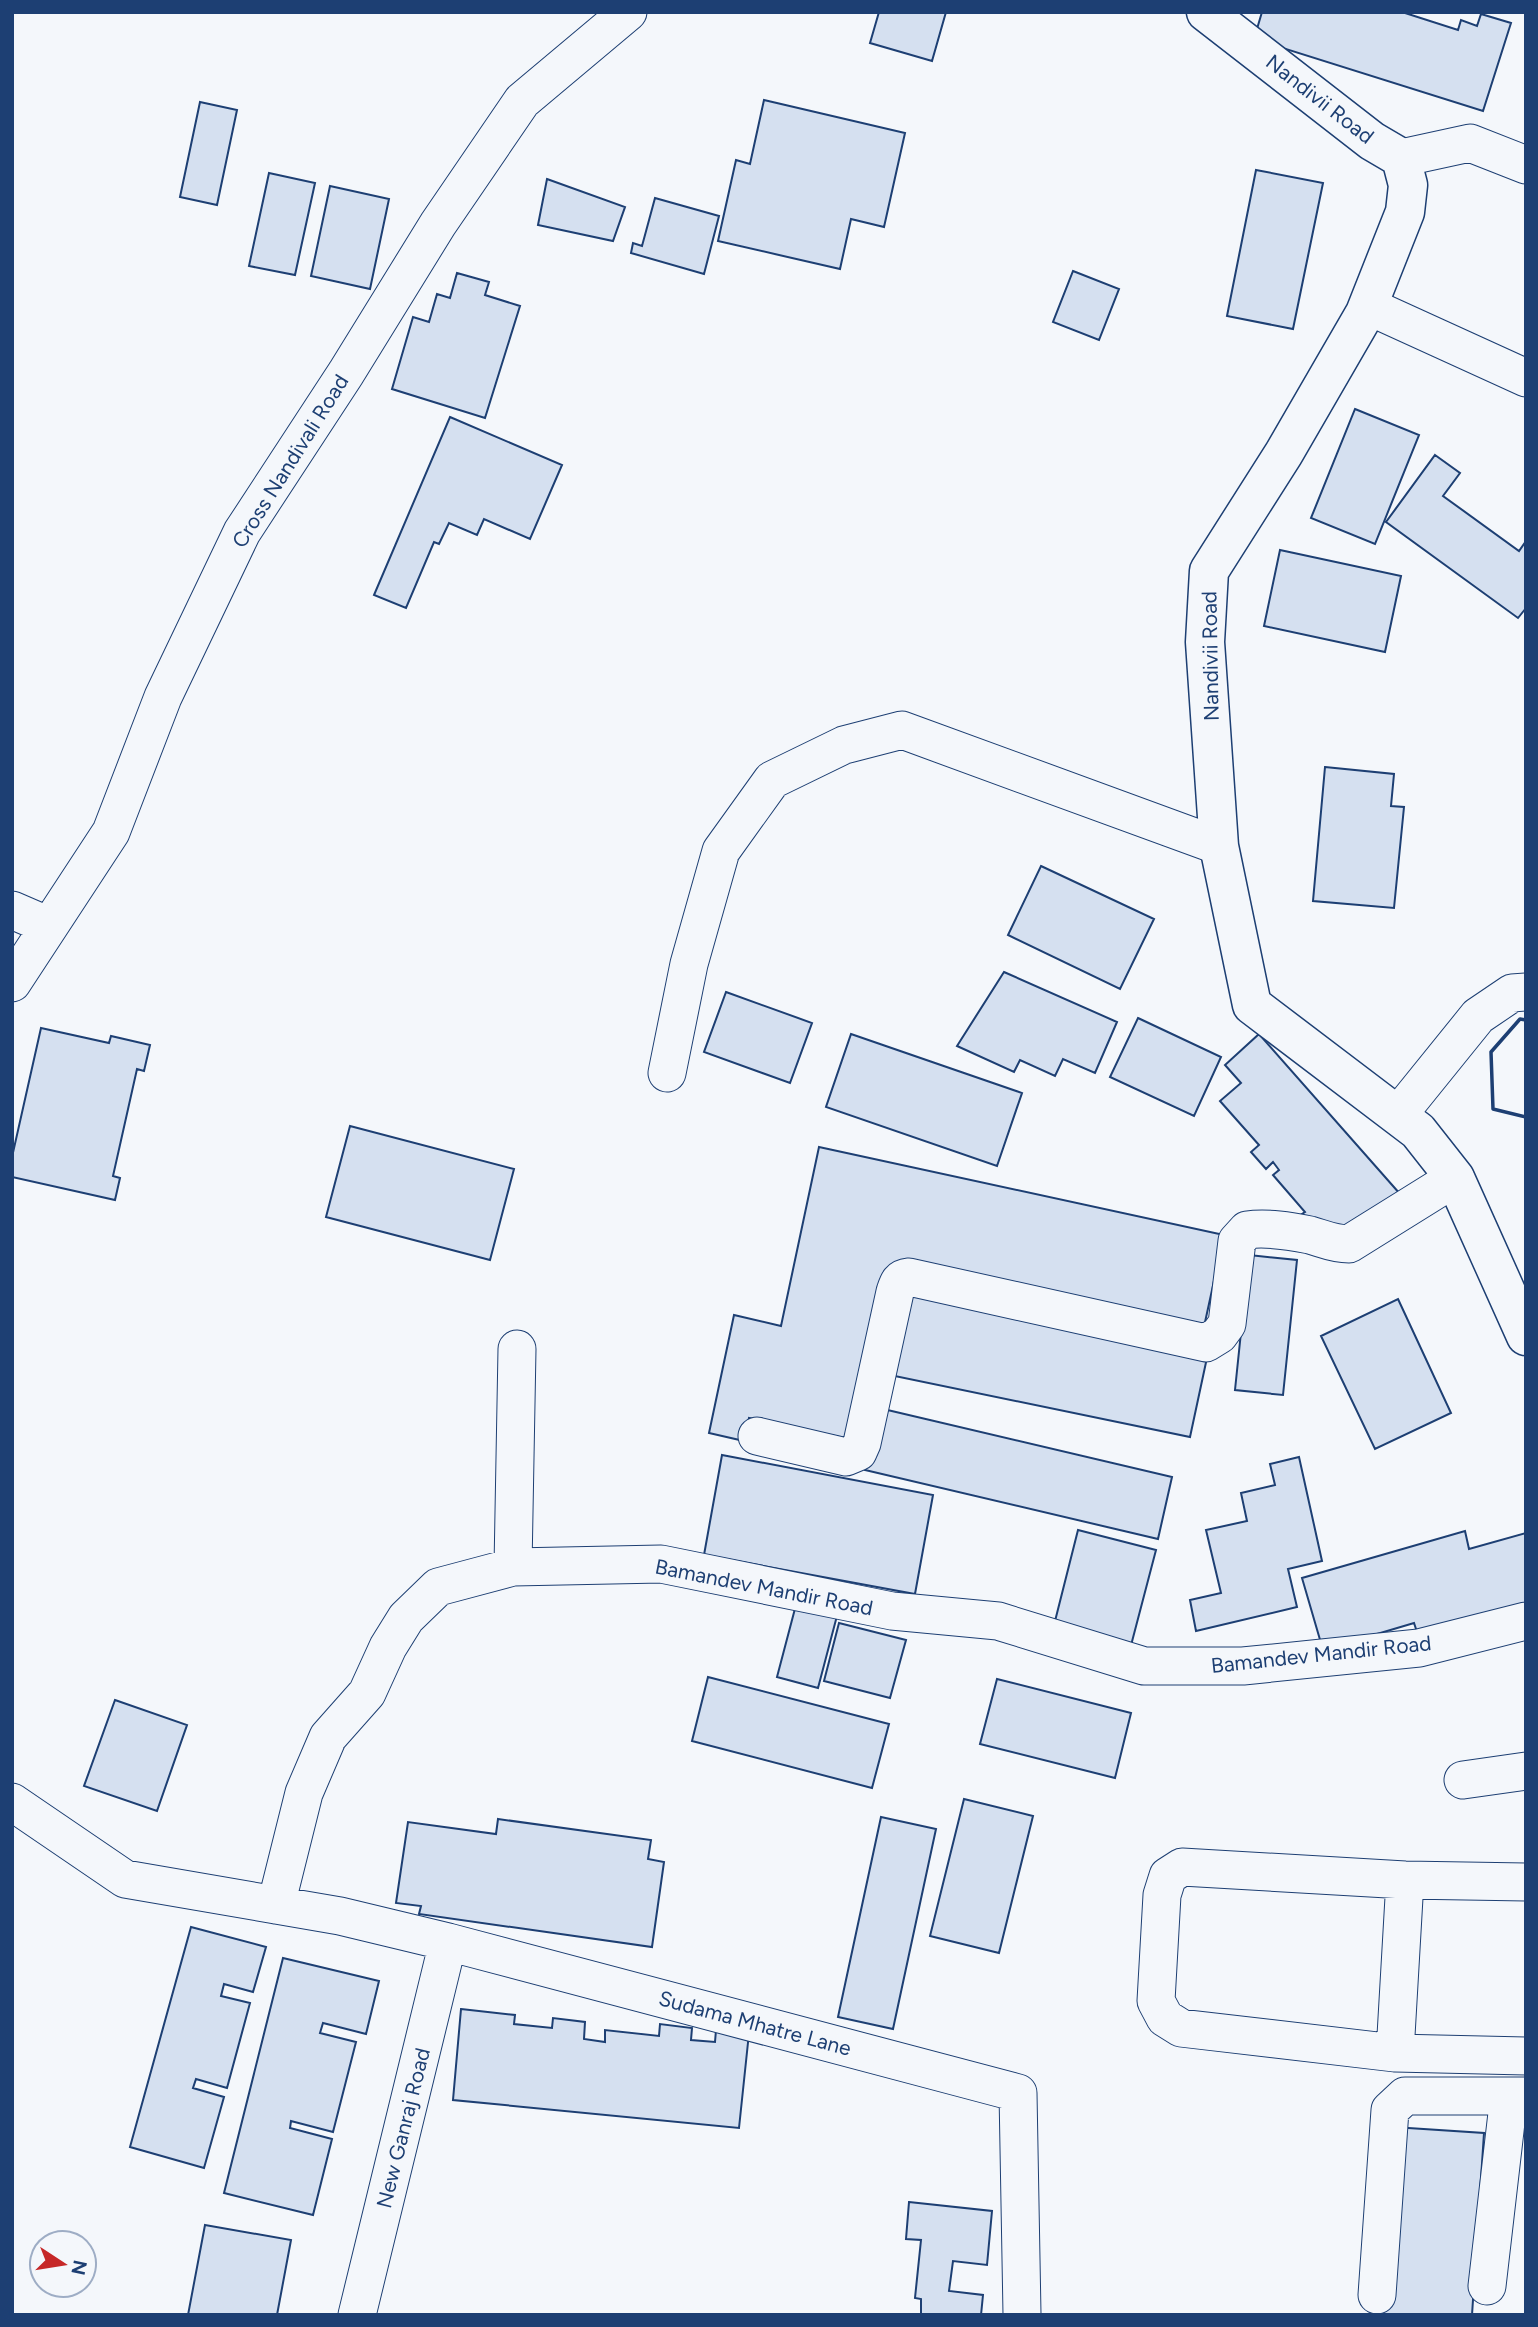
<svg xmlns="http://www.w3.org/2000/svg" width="1538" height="2327" viewBox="0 0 1538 2327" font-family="Figtree,sans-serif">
<rect width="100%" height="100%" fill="#f4f7fb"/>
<path fill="#d5e0f0" stroke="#1d3f73" stroke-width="2" d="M879,12H946L932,61L870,43Z
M1262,12H1402L1458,30L1461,20L1477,26L1481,14L1511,23L1483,111L1254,39Z
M764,100L905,133L884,227L851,219L840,269L718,241L736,160L750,164Z
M200,102L237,110L217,205L180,197Z
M1256,170L1323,183L1293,329L1227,316Z
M269,173L315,183L295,275L249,266Z
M547,179L625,207L613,241L538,225Z
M330,186L389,199L370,289L311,276Z
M655,198L719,216L704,274L631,253L633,243L642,246Z
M1073,271L1119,289L1099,340L1053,322Z
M457,273L489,282L485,295L520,306L485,418L392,389L413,317L429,322L437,294L450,298Z
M1355,409L1419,435L1375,544L1311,518Z
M450,417L562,465L530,539L484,519L477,535L449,523L439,544L434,542L406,608L374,595Z
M1435,455L1460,473L1443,496L1519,551L1526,541V608L1518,618L1386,522Z
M1280,550L1401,576L1385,652L1264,626Z
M1325,767L1394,774L1391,806L1404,807L1394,908L1313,901Z
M1041,866L1154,919L1120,989L1008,935Z
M1004,972L1117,1022L1095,1073L1063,1059L1055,1076L1020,1060L1014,1072L957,1046Z
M726,992L812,1023L790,1083L704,1052Z
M1138,1018L1221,1057L1194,1116L1110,1077Z
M41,1028L109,1043L111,1036L150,1045L144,1071L137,1069L113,1176L120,1178L115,1200L12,1177V1157Z
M851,1034L1022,1093L997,1166L826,1107Z
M1259,1034L1408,1203L1327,1242L1302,1214L1305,1212L1273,1175L1279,1170L1273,1162L1266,1169L1251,1152L1259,1145L1220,1101L1241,1083L1225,1065Z
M350,1126L514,1169L490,1260L326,1217Z
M819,1147L1224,1235L1202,1336L891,1269L854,1440L749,1418L744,1441L709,1433L734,1315L781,1326Z
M1249,1255L1297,1260L1283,1395L1235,1390Z
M902,1289L1208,1353L1190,1437L885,1374Z
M1398,1299L1451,1413L1375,1449L1321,1336Z
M879,1408L1172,1477L1158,1539L865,1470Z
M722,1455L933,1495L915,1594L704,1555Z
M1299,1457L1322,1561L1288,1569L1297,1607L1196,1631L1190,1600L1221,1593L1206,1530L1247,1521L1241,1493L1275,1485L1270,1464Z
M1078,1530L1156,1550L1129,1653L1052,1633Z
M1465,1531L1469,1549L1526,1533V1604L1418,1635L1414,1623L1323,1650L1302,1578Z
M797,1601L838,1612L818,1688L777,1677Z
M839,1623L906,1640L890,1698L824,1681Z
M708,1677L889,1724L872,1788L692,1741Z
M997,1679L1131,1713L1115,1778L980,1744Z
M115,1700L187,1725L157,1811L84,1786Z
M964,1799L1033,1816L999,1953L930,1936Z
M881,1817L936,1829L893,2029L838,2017Z
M498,1819L651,1840L648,1859L664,1862L652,1947L419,1914L421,1906L396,1903L408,1822L496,1834Z
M191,1927L266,1947L253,1992L224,1984L221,1996L250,2003L227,2088L196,2079L193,2088L224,2097L204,2168L130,2147Z
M283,1958L379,1981L366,2034L323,2023L320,2033L356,2042L333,2132L291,2121L290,2128L332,2139L313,2215L224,2193Z
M461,2009L515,2015L514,2024L552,2028L553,2018L585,2022L584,2039L605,2042V2030L659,2036L660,2024L692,2028L691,2040L715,2042L716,2030L749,2033L739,2128L453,2100Z
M1393,2127L1484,2133L1472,2315H1381Z
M909,2202L992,2211L987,2265L953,2261L949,2291L983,2295L981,2315H921V2299L915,2298L921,2240L906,2239Z
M205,2225L291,2240L277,2315H188Z"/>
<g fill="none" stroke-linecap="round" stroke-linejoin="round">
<g stroke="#1d3f73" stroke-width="39">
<path id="street" d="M1401,158L1470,143L1526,165
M1368,306L1526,378
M12,910L49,926
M12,983L111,832L163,697L242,532L346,373L438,224L522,101L628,12
M667,1073L689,964L721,851L772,780L844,745L902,730L1219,846
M1398,1115L1478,1016L1512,993L1526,992
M757,1436L846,1457L858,1452L862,1443L895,1292C898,1283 899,1278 909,1277L1206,1343L1219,1335L1227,1324L1237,1241L1247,1230C1267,1227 1290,1231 1310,1235C1324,1239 1334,1244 1349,1244L1455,1178
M513,1567L517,1349
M1463,1780L1526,1771
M12,1802L125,1879L340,1916L448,1942L1018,2093L1022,2314
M1526,1882L1405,1880L1182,1867L1168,1876L1162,1895L1156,2001L1165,2018L1181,2028L1395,2053L1526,2056
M276,1905L304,1793L328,1737L367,1693L388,1647L406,1618L438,1587L513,1567L661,1564L892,1611L998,1621L1144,1666H1243L1419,1648L1526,1621
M1395,2053L1405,1880
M1487,2286L1509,2096
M1377,2295L1390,2110L1405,2096H1526
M357,2315L448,1942"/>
</g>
<g stroke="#1d3f73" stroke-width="41">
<path id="secondary" d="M1206,12L1372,141L1401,158L1408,185L1405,212L1365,313L1284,453L1209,571L1205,642L1219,846L1252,1005L1418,1131L1455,1178L1526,1336"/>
</g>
<use href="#street" stroke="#f4f7fb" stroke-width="37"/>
<use href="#secondary" stroke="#f4f7fb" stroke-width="38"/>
<path stroke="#1d3f73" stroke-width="3.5" d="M1526,1020L1520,1019L1491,1052L1493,1109L1526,1117"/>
</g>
<g text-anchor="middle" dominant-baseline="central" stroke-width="5" stroke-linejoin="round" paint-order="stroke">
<g font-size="21" fill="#1d3f73" stroke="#f4f7fb">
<text transform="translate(1320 99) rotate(38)">Nandivii Road</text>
<text transform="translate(290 461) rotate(-58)">Cross Nandivali Road</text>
<text transform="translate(1210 656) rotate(-91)">Nandivii Road</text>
<text transform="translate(764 1587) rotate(11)">Bamandev Mandir Road</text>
<text transform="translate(1321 1654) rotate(-6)">Bamandev Mandir Road</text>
<text transform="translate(755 2023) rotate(15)">Sudama Mhatre Lane</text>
<text transform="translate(403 2128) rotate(-76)">New Ganraj Road</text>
</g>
</g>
<rect width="1538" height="2327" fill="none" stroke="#1d3f73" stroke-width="28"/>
<g transform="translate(63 2264) rotate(102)"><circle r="33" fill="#f4f7fb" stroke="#9eadc5" stroke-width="2"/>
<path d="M0-5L12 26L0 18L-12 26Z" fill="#c62828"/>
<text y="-10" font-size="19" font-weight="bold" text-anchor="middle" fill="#1d3f73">N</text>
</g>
</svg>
